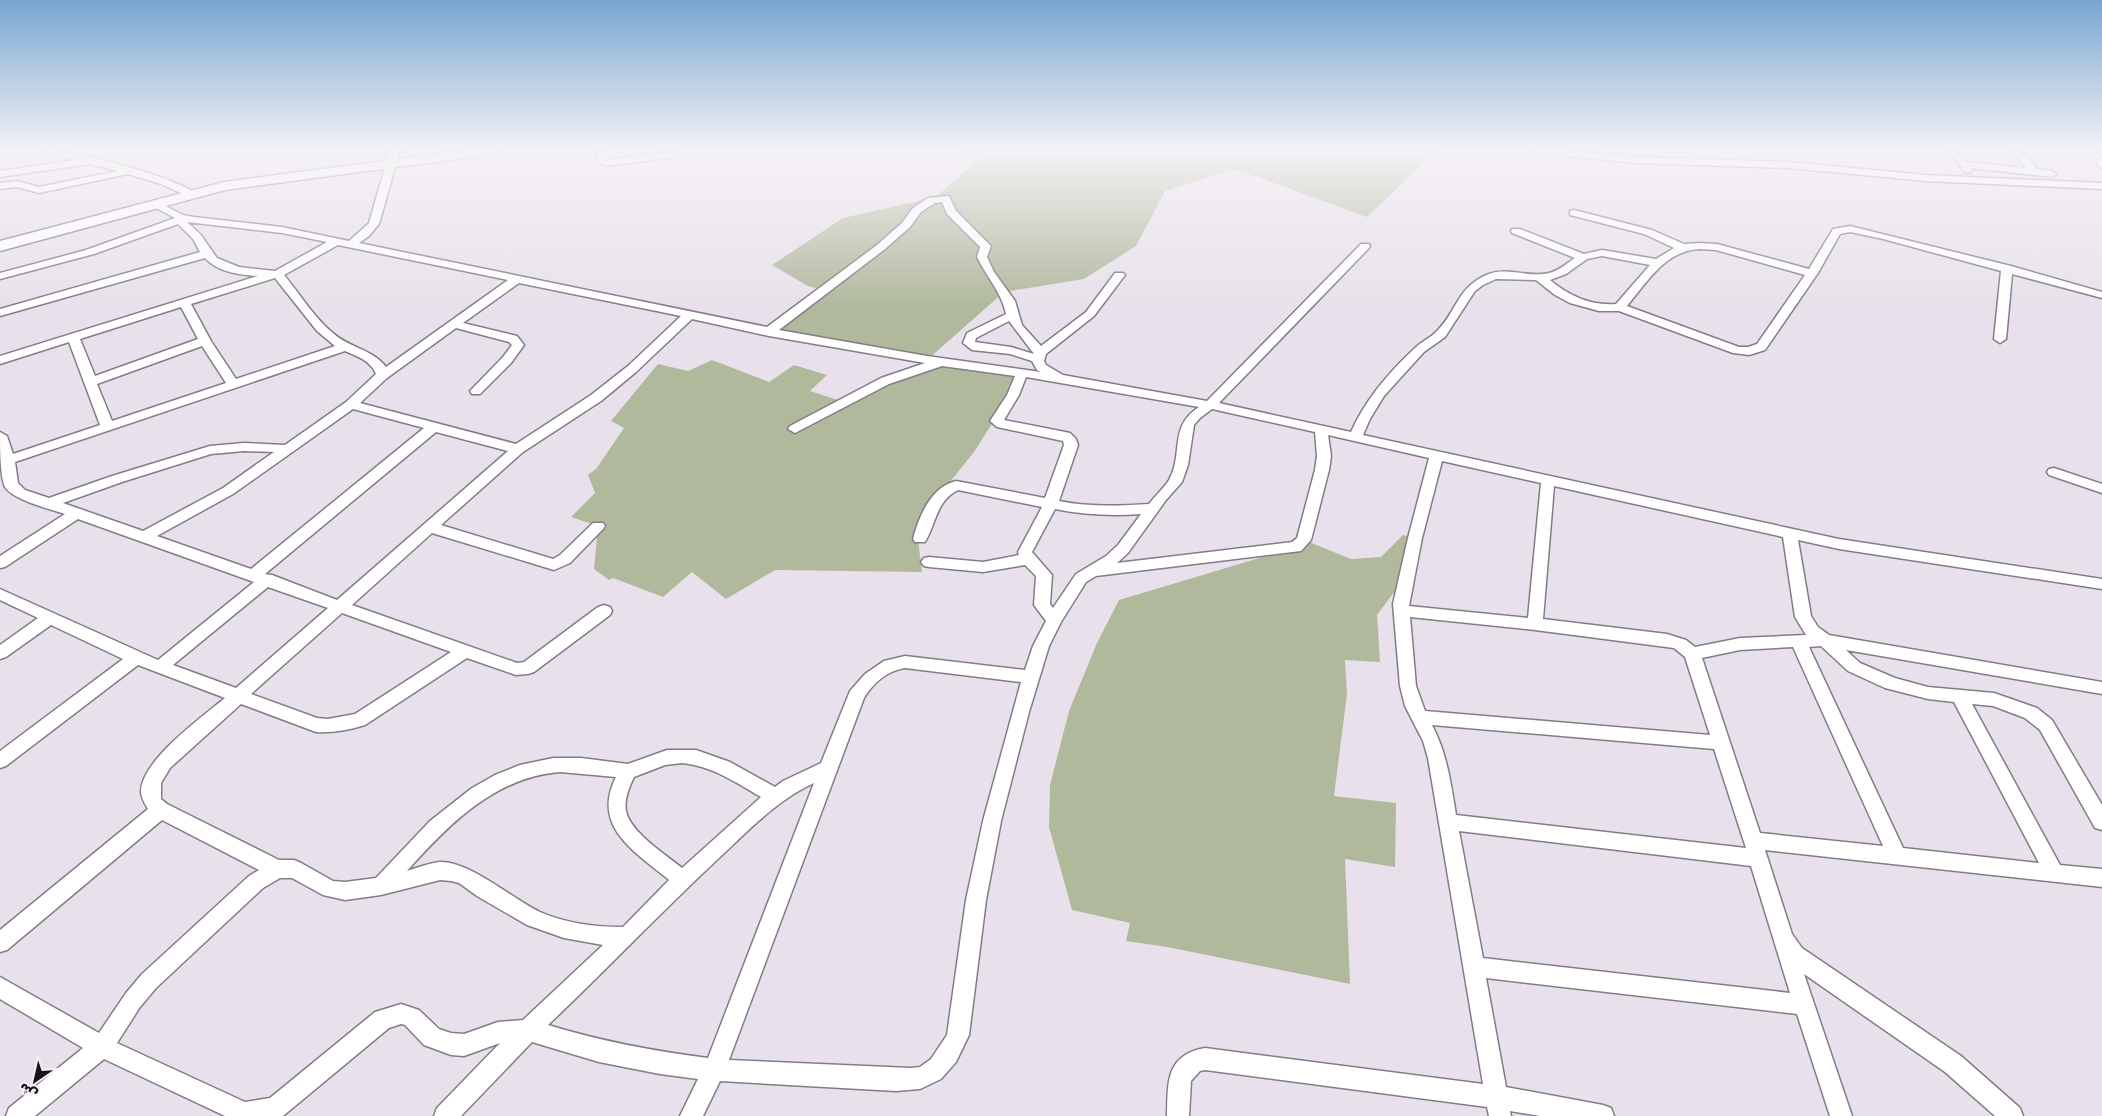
<svg xmlns="http://www.w3.org/2000/svg" width="2102" height="1116" viewBox="0 0 2102 1116" font-family="'DejaVu Sans','Noto Naskh Arabic',sans-serif">
<rect width="100%" height="100%" fill="#e8e1eb"/>
<path fill="#e3d7e8" d="M259,150H346L337,161L244,165Z"/>
<path fill="#b1b99d" d="M956,150H1437L1367,217L1236,169L1165,191L1136,246L1084,279L1004,292L927,360L764,331L820,289L808,286L772,265L843,218L936,197L983,155Z
M712,360L769,382L794,365L827,375L810,391L838,400L857,395L941,362L1023,375L974,452L945,488L917,531L922,572L775,570L726,599L692,572L663,597L613,578L609,580L594,569L598,526L571,517L595,493L588,475L596,469L624,428L611,421L658,364L688,371Z
M1403,535L1415,538L1406,576L1377,615L1380,662L1345,660L1347,694L1334,796L1396,803L1395,867L1345,859L1350,984L1167,947L1126,941L1130,923L1072,910L1049,827L1050,785L1069,711L1097,643L1119,600L1296,547L1304,540L1351,559L1381,557Z"/>
<g fill="none" stroke-linecap="round" stroke-linejoin="round">
<g stroke="#837c86" stroke-width="3">
<path id="minor" d="M41,150C64,147 180,178 196,194L195,196H187L161,184L128,174L39,193L17,187L0,189V183L17,181L39,187L117,171L90,164L0,177V171L76,160Z
M390,150H400L379,224L369,236L359,243L767,327L877,245L902,223L913,208L928,198L949,196L956,211L991,246L987,257L994,272L1015,301L1022,325L1041,346L1086,312L1115,273H1123L1125,275L1094,316L1046,354L1044,361L1046,365L1063,375L1207,401L1361,244H1369L1370,246L1369,248L1219,403L1351,432C1365,400 1389,372 1415,348C1421,342 1430,338 1436,332C1458,311 1456,287 1489,274C1507,267 1530,278 1549,273C1559,271 1567,263 1575,258L1512,233L1511,231L1512,229H1520L1584,254L1602,250L1656,259L1674,248L1644,234L1570,215V211L1574,210L1652,230L1684,244L1700,243L1717,244L1809,269L1833,229L1850,226L2011,266L2102,292V298L2012,274L2006,339L2000,343L1994,339L2001,271L1883,239L1850,232L1840,234L1818,273L1765,350L1749,355L1733,353L1619,311H1599L1570,303L1555,295L1536,280L1496,279L1483,285L1475,291L1445,337L1424,352L1384,396L1370,419L1363,435L1839,539L2102,579V589L1839,549L1798,540L1811,616L1818,627L1829,635L2102,682V694L1846,650L1860,663L1895,678L1928,687L1994,693L2037,708L2052,720L2102,805V830L2095,828L2040,730L2025,718L1993,706L1972,704L2060,865L2102,869V887L1765,850L1792,934L1802,948L1961,1056L2020,1108L2023,1116H1995L1945,1072L1804,974L1852,1116H1830L1797,1014L1486,978L1506,1087L1603,1105L1611,1108L1614,1116H1540L1510,1111L1511,1116H1489L1487,1107L1205,1070L1200,1071L1191,1081L1189,1116H1167C1168,1083 1165,1055 1205,1048L1483,1084L1428,758L1423,741L1405,706L1400,686L1393,604L1408,538L1429,458L1328,435L1331,456L1329,470L1311,540L1301,551L1096,576L1086,582L1061,622L1049,646L1029,712L1001,821L986,900L969,1035L956,1062L941,1079L920,1089L896,1091L720,1081L703,1116H680L698,1079L660,1074L599,1062L532,1042L461,1116H434L437,1108L500,1043L464,1056L451,1055L424,1045L405,1025L401,1024L389,1028L283,1116H225L104,1059L35,1116H6L9,1108L83,1048L0,999V977L99,1033L126,993L142,974L249,876L259,870L162,820L7,950L0,952V930L148,809C145,804 141,798 141,791C142,760 202,717 225,698L138,665L6,766L0,768V751L123,659L51,625L6,657L0,659V645L38,618L0,600V589L158,660L254,582L78,519L5,567L0,568V556L65,514C50,509 13,500 5,487C0,477 0,444 0,432L7,436L13,454L100,425L69,342L0,364V356L258,276C239,275 218,272 205,258L0,316V309L200,252L193,239L178,224L94,254L0,279V273L86,250L175,218L152,206V202L156,201L183,215L194,217L282,227L349,241L369,223ZM942,202L947,214L980,247L977,257C986,276 1002,293 1006,314L967,333L963,343L972,350L1010,354L1032,361L1037,370L1041,372L927,356L779,330L885,249L910,227L921,212L935,203ZM187,222L282,233L327,242L275,271L239,267L217,258L201,235ZM338,245L508,280L386,367C372,349 350,348 334,334C314,318 300,294 284,275ZM1700,249L1716,250L1805,275L1757,344L1748,347H1739L1627,306C1647,282 1666,250 1700,249ZM1602,256L1650,265L1616,304C1591,306 1569,296 1550,280L1566,274L1587,259ZM275,278L317,331L335,346L236,379L211,341L191,304ZM519,283L681,316L628,366L591,395L516,444L360,403L387,378L456,328L509,342L512,345L503,357L470,391L472,394H480L511,363L524,345L517,336L463,323ZM181,307L198,339L95,376L80,339ZM692,319L769,336L925,363L881,378L790,426L788,429L795,433L889,384L942,366L1015,376L1007,395L990,421L997,427L1063,441L1064,445L1045,498L956,481C931,487 919,516 913,539L915,542H925C936,524 936,501 958,490L1042,507L1018,552L1019,555L983,562L929,557L924,558L921,562L924,566L929,567L983,572L1025,565L1036,576L1034,605L1046,621L1033,646L1025,670L905,656L884,661L865,674L850,691L821,763L783,781L775,787L730,762L696,750H667L628,764L581,758H553L520,765L495,775L472,788L430,821L376,878L345,882L333,881L301,863L294,860H279L167,804L161,799V783L170,768L241,704L316,732C332,733 349,730 365,725L467,658L516,675L528,674L534,672L610,615L612,611L610,607L604,605L598,607L524,662L517,663L352,605L432,533L554,570L570,563L603,529L605,526L603,523H593L560,555L553,559L441,525L523,452L601,401L636,372ZM1009,321L1034,354L1011,347L975,342L976,338ZM202,346L226,383L112,421L97,384ZM345,351C357,356 371,361 376,374L346,402L285,445L244,443L210,446L112,476L49,498L25,490L18,483L15,462ZM1026,377L1199,407C1168,427 1184,453 1169,480C1164,488 1155,496 1149,504C1118,506 1089,507 1059,501L1078,445L1076,439L1070,433L1004,420L1019,395ZM353,409L424,428L251,569L157,536L233,494ZM1212,409L1315,432L1317,456L1315,470L1297,538L1292,542L1117,563L1128,553L1166,500L1182,482L1188,465L1194,425L1200,418ZM436,432L508,451L337,600L272,575L265,574ZM244,451L274,452L223,488L143,531L63,503L122,482L211,454ZM1442,461L1541,483L1528,618L1409,606L1422,538ZM1554,486L1783,537L1795,617L1806,635L1740,638L1695,647L1686,640L1667,634L1543,619ZM1055,509C1084,515 1112,516 1141,514L1118,545L1106,556L1076,574L1053,608L1050,604L1052,575L1032,552ZM268,587L328,608L236,688L173,665ZM342,613L451,652L355,714L328,719L317,718L251,694ZM1410,617L1535,630L1674,648L1685,657L1710,735L1425,711L1416,686ZM1821,646L1848,671L1885,688L1928,699L1954,702L2039,863L1903,848L1809,647ZM1793,647L1883,846L1760,833L1702,658L1740,650ZM905,668L1021,682L983,821L966,900L947,1035L931,1059L920,1067L911,1068L729,1060L864,698C873,683 887,671 905,668ZM1432,725L1714,749L1746,848L1456,815C1451,784 1447,753 1432,725ZM682,763C712,766 735,782 761,797L682,868C666,855 630,832 626,811C624,800 629,787 634,777L665,765ZM560,772L616,777C591,827 634,851 669,880L623,927C595,927 565,923 540,912C512,899 470,861 440,862C429,863 417,868 407,871C448,825 495,777 560,772ZM814,783L708,1058C653,1051 601,1041 548,1025C606,970 661,912 719,858C749,830 777,800 814,783ZM1459,831L1751,866L1790,993L1483,958ZM280,878H292L323,895L345,900L381,895L440,880L451,881L459,883L477,896L527,925L564,938L603,945L523,1020L498,1022L464,1034L451,1033L439,1029L419,1010L401,1004L375,1012L270,1098L245,1102L117,1043L140,1007L156,988L263,888Z
M597,150H606L608,160L675,151L680,154L675,157L607,166L598,162Z
M1532,150H1560L1637,157L1789,162L1926,175L2102,183V189L1926,181L1789,168L1637,163L1537,153Z
M1948,150H1957L1966,162L2026,168L2011,150H2021L2037,169L2052,171L2057,174L2052,177L1971,168L1973,170L1968,173L1965,172Z
M2102,157V168L2097,165V160Z
M2054,468L2102,484V493L2049,475L2047,472L2049,469Z"/>
</g>
<g stroke="#837c86" stroke-width="3">
<path id="secondary" d="M468,150H501L494,154L225,190L0,251V241L224,182Z"/>
</g>
<use href="#minor" fill="#fff" fill-rule="evenodd"/>
<use href="#secondary" fill="#fff" fill-rule="evenodd"/>
</g>
<linearGradient id="sky" x2="0" y2="1"><stop stop-color="#77a6cf"/><stop offset="0.49" stop-color="#f5f2f6"/><stop offset="1" stop-color="#f5f2f6" stop-opacity="0"/></linearGradient>
<rect width="2102" height="306" fill="url(#sky)"/>
<g transform="translate(35 1081) rotate(214)" stroke="#f5eef8" stroke-width="4" paint-order="stroke">
<path d="M0-4L9 19L0 12L-9 19Z" fill="#151316"/>
<text y="-8" font-size="14" font-weight="bold" text-anchor="middle" fill="#151316">ش</text>
</g>
</svg>
